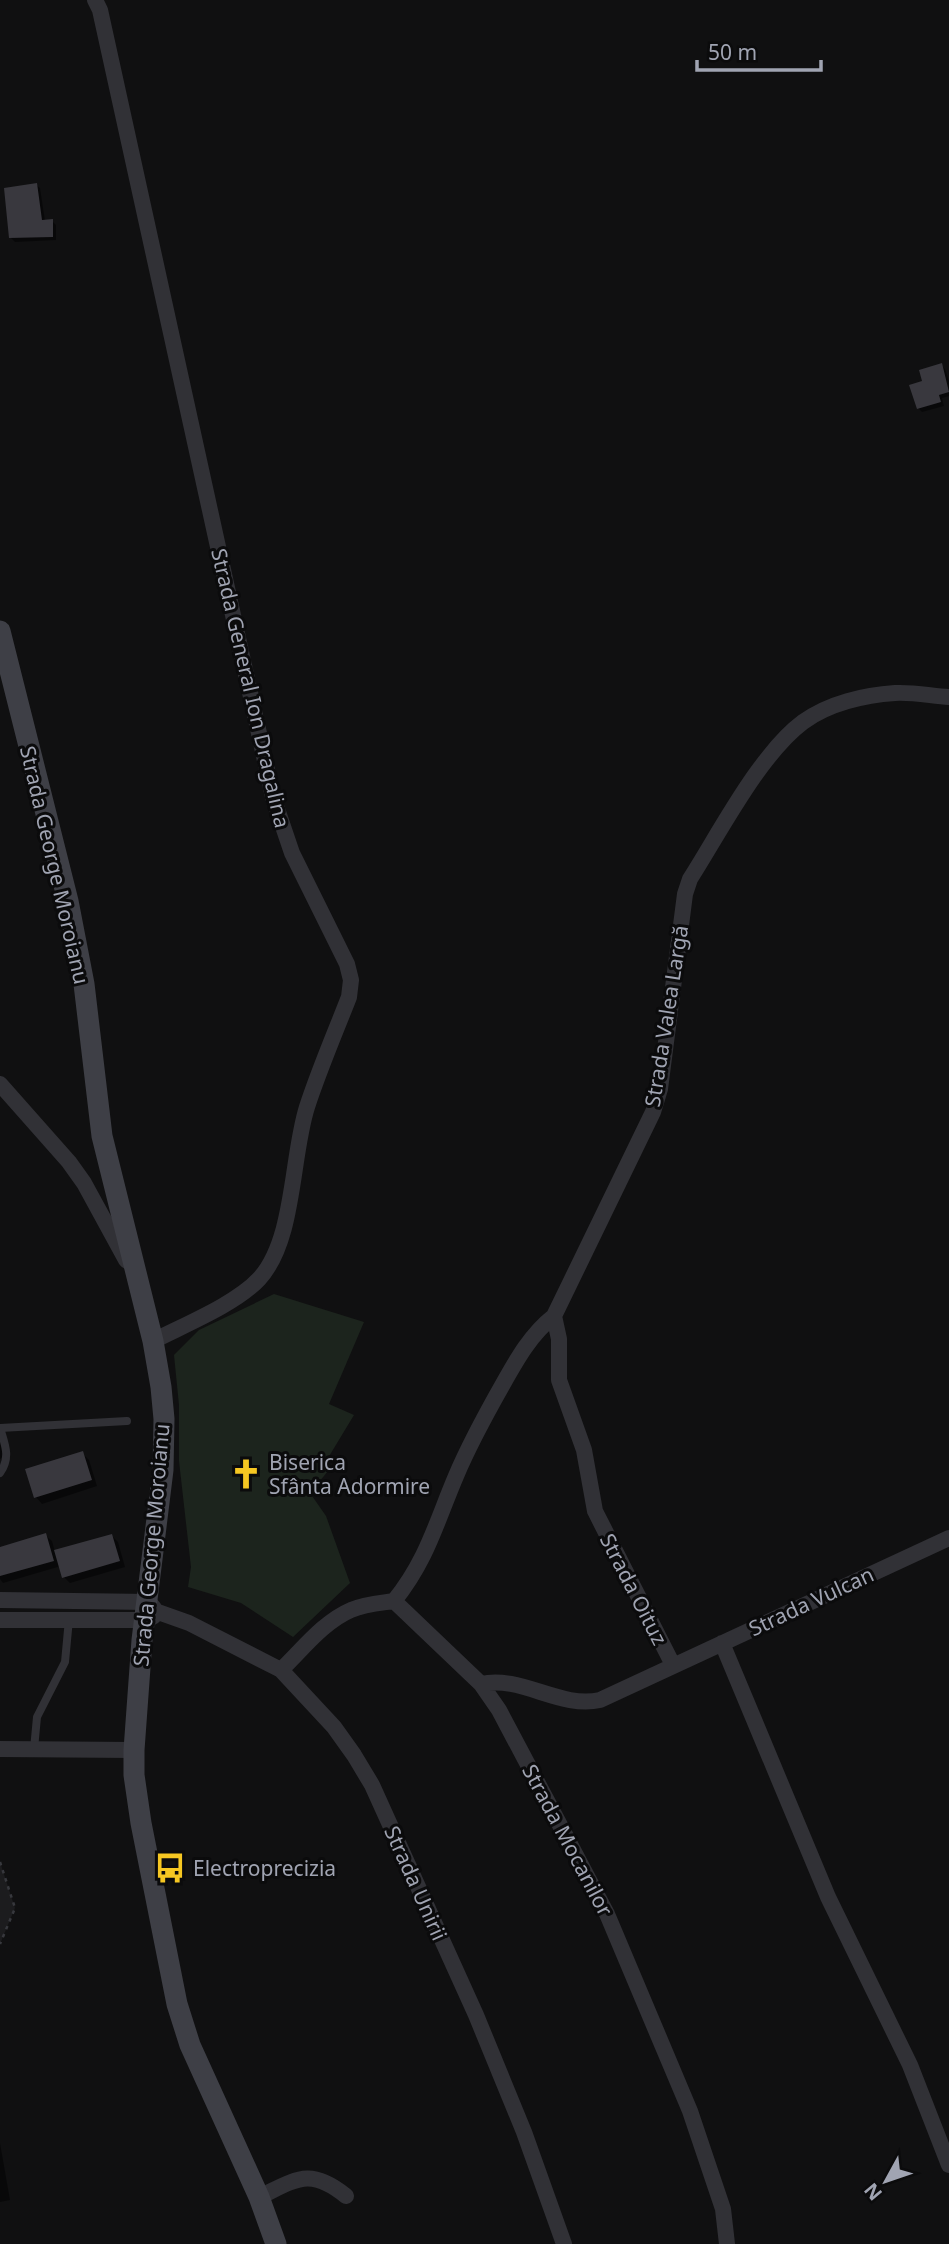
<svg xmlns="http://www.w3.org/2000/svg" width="949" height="2244" viewBox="0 0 949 2244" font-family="'Noto Sans',sans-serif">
<rect width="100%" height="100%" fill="#101011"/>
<path fill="#1c1c1e" d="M0,1862L15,1908L0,1944Z"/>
<path fill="#1c241d" d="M274,1294L364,1322L329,1404L354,1415L325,1463L328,1471L310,1493L326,1516L350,1583L293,1637L241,1603L188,1587L191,1567L179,1461V1405L174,1355L199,1330Z"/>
<path fill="#0007" d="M36,185L40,188L45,221H52L56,225V240L15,242L11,238Z
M941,365L945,369L949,381V396L942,398L944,406L922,412L918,408L924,382Z
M0,1443L4,1457L0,1459Z
M82,1453L89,1460L97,1486L42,1504L36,1497Z
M45,1535L52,1541L55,1552L112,1536L118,1542L125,1567L70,1583L64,1577L61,1566L3,1583L0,1579V1548Z
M0,2143L10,2200L0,2202Z"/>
<path fill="#39383e" d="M37,183L42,220L53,219V237L9,238L4,188Z
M942,363L949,392L939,395L941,402L917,409L909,385L922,381L919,370Z
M83,1451L92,1480L34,1498L25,1469Z
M46,1533L54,1561L0,1576V1547Z
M112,1534L120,1561L62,1578L54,1550Z"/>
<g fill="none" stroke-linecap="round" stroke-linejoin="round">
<path stroke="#37383d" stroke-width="2.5" stroke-dasharray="3.5 5" stroke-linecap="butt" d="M0,1862L15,1908L0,1944"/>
<path stroke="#313136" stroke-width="8" d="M0,1473C11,1458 5,1444 0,1428L127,1421
M34,1749L37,1717L65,1662L69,1619"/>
<path stroke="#313136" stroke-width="16" d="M95,0L100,10L273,797L292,853L347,964L351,980L349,997C335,1033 319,1070 307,1107C291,1157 295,1240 259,1279C236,1304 184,1325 153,1341
M0,1084L69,1162L84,1183L126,1260L132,1264
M554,1316L559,1339V1380L584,1450L595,1511L673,1665
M0,1600L149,1602L154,1608
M394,1601C427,1560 436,1523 456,1476C469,1445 486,1414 503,1384C517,1359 531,1334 554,1316L653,1112L660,1089L685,894L690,879C720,832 760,754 803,722C829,703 865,695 895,693C913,692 932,696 949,697
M394,1601L481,1684L499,1710L607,1914L690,2111L723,2209L727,2244
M158,1612L189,1623L281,1670L334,1727L354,1755L372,1785L476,2015L524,2132L564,2244
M0,1620H147L154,1616
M722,1643L828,1897L910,2065L949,2165
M281,1670C302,1650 323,1622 351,1610C364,1604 380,1603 394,1601
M481,1684C521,1675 560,1709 600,1700L949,1538
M0,1749L134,1750
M259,2197C297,2179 310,2167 346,2196"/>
<path stroke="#3e3f46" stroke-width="21" d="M0,631L68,901L84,984L102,1136L153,1341L161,1387L164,1419L163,1470L142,1640L134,1750V1775L141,1823L177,2004L190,2045L259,2197L276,2244"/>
</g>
<defs>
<g id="church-bare" transform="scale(2.415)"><path d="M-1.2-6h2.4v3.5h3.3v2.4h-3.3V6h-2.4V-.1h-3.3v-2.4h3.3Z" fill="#f6c722" stroke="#0b0b0c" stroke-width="2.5" paint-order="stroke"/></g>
<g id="bus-bare" transform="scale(2.415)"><path d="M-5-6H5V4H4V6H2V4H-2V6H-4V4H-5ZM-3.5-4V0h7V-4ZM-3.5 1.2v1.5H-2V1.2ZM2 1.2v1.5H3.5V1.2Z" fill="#f6c722" stroke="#0b0b0c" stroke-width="2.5" paint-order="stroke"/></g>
</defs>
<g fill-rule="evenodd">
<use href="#church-bare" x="246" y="1474"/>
<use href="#bus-bare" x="170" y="1868"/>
</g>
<g text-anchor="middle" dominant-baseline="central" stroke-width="6" stroke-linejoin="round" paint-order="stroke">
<g font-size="21" fill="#a0a4b2" stroke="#0b0b0c">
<text transform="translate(251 688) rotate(77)">Strada General Ion Dragalina</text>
<text transform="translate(55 865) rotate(77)">Strada George Moroianu</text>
<text transform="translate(666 1016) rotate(-81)">Strada Valea Largă</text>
<text transform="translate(151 1545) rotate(-85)">Strada George Moroianu</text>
<text transform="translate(634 1589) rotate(63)">Strada Oituz</text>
<text transform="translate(811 1601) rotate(-25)">Strada Vulcan</text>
<text transform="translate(568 1840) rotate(62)">Strada Mocanilor</text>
<text transform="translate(416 1883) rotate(66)">Strada Unirii</text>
</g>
<g font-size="21" fill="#a0a4b2" stroke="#0b0b0c" text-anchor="start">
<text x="269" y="1462">Biserica<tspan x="269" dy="24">Sfânta Adormire</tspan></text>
<text x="193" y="1868">Electroprecizia</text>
</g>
</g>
<g transform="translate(886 2181) rotate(230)" stroke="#0b0b0c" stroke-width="5" paint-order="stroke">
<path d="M0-5L12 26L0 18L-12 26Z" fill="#a0a4b2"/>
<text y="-10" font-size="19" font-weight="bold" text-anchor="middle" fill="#a0a4b2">N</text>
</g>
<path d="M697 60v10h124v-10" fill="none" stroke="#a0a4b2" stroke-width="3.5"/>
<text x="708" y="60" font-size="21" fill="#a0a4b2" stroke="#0b0b0c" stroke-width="5" paint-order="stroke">50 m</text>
</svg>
